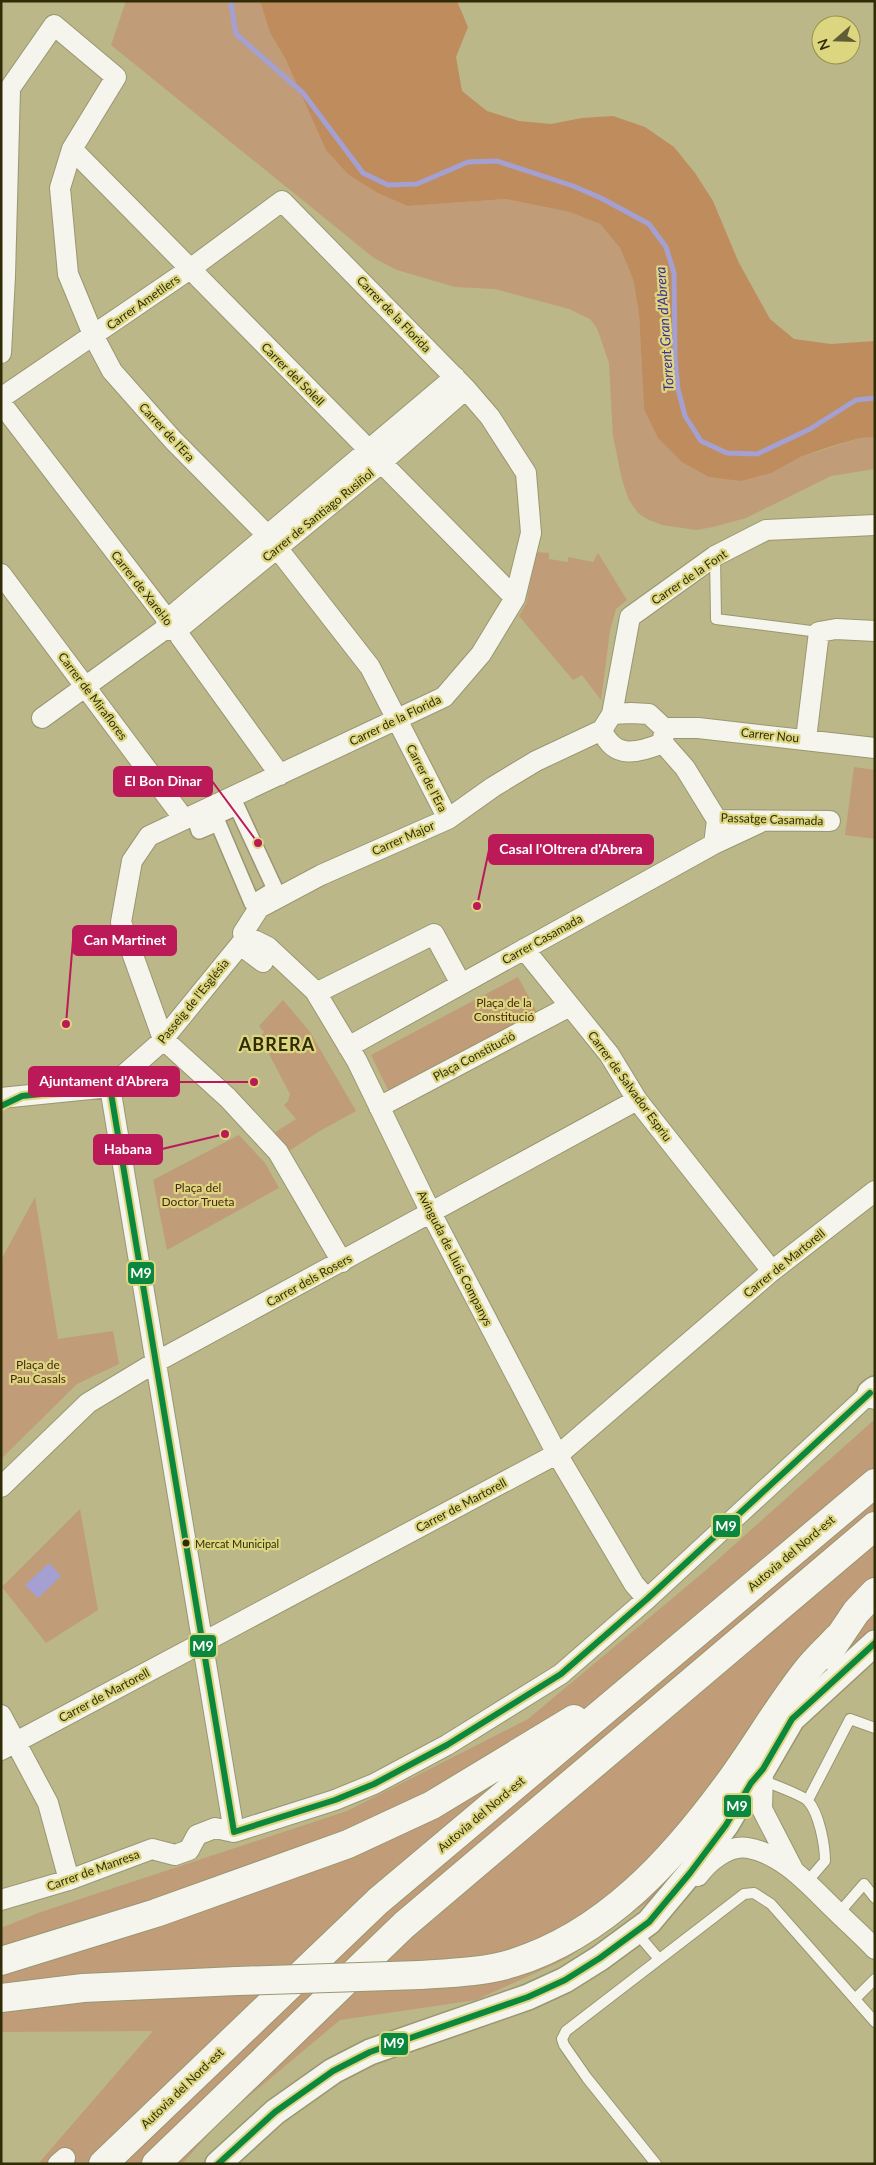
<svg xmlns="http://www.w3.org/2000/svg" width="876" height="2165" viewBox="0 0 876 2165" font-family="Lato,sans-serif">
<rect width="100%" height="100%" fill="#bbb788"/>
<path fill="#c09c78" d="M126,1H260L270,33L286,60L408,206L506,199L570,212L600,224L620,248L633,279L639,313L644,409L800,457L860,438L875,437V469L831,476L746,518L713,527L696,530L662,525L647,519L638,513L629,500L622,480L613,436L609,363L597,328L590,319L569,309L495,289L455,287L397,270L374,258L111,45Z
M536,552L549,553V559L568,562V557L593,562L598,553L627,600L616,609L610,631L601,700L582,675L573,680L519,616L526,604Z
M854,767L875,770V839L845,835Z
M518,977L539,1016L389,1092L371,1055Z
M283,1000L310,1032L356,1111L318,1132L289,1151L274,1133L296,1119L284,1105L288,1101L290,1094L260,1037L264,1032L259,1026Z
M239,1135L265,1163L279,1188L167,1250L153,1180Z
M35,1197L58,1339L113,1331L119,1364L77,1384L1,1459V1260Z
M875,1419V1637L652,1899L566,1959L476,2000L340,2020L223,2118L182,2164H38L153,2031L1,2032V1928L38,1913L347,1811L528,1719L705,1571Z
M80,1509L98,1610L46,1643L2,1587Z"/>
<path fill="#bf8c5e" d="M260,1H457L468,27L456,57L462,91L487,111L519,121L551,124L582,118L613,116L645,127L674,147L695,173L713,201L738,261L770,319L794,339L831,344L875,341V437L860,438L829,447L800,457L771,473L741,481L709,477L682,462L658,438L644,409L639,313L633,279L620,248L600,224L570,212L506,199L408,206L378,193L349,175L326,150L286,60L270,33Z"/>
<path fill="#a4a0d2" d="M49,1563L61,1576L38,1598L25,1585Z"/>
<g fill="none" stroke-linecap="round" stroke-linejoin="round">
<path stroke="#a4a0d2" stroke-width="5" d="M233,1L231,5L236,34L303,93L363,173L388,185L417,184L468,162L497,161L573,186L601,198L649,224L666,247L674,273L675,359L678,389L685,416L701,441L727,453L757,454L810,429L856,400L875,398"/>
<g stroke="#999771" stroke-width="12">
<path id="service" d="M715,556L716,619L819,632
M762,1780C771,1784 803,1795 808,1801C819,1813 825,1845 825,1861L806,1883
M808,1800L850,1719L875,1728
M838,1914L864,1884L875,1898
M636,1932L659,1959
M855,1999L875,1979
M656,2164L587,2078L564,2045L562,2039L566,2031L744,1894L754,1893L771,1904L875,2022"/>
</g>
<g stroke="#999771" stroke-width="18">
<path id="pedestrian" d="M237,807L275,889L252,903L218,823L199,831L197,825Z"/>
</g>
<g stroke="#999771" stroke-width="22">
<path id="minor" d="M1,101L54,25L116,77L72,149L60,188L68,274L94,337L112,371L173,440L267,535L370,667L448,819
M72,149L515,598
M1,353L5,276L10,90
M455,377L167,620L165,629L176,631L381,463L466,389
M1,398L190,269L282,201L466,389L490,417L526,473L531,533L515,598L481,654L444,697L149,836L132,861L121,922L163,1039L228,1098L278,1152L342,1262
M1,403L176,631L280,775
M1,574L184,819
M631,713L649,714L664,728L663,743C638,753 614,760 602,730L612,714Z
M612,714L630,617L715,556L766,530L875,525
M42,718L165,629
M664,728H698L875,748
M806,739L819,632L836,629L875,631
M663,743L685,768L717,820
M717,820L830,821
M714,844L759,823
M244,940L256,941L268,947L315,991L357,1061L431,1213L557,1454L634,1584L647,1599
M524,949L609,1054L637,1100L772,1271
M263,962L247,950L243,933L259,908L321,875L448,819L493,787L536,761L602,730
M316,993L434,934L461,984
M348,1047L714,844L717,820
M110,1087L234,1832
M1,1098L110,1087L160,1043L244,940
M379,1107L570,1006
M1,1487L88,1403L156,1362L637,1100
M1,1715L48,1803L69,1880
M1,1750L564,1450L772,1271L875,1191
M763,1769L762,1809L794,1871
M698,1876C708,1862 729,1844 748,1848C783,1854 810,1886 834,1909C848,1923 862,1935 875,1949
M1,1900L69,1880L152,1849L175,1855L189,1850L197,1835L215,1828L234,1832L335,1800L374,1784L447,1745L561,1674L647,1599L870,1393L875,1399
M58,2164L65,2158"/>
</g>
<g stroke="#999771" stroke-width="28">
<path id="tertiary" d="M870,1393L875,1389
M218,2164L275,2112L333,2071L370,2052L528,1997L565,1980L600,1958L649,1922L690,1873L726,1825L751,1783L763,1769L792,1719L875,1643"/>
</g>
<g stroke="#999771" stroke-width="30">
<path id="motorway" d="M827,1655L856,1612L875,1592
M1,1961L156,1913L348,1844L432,1805L574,1719
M420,1975C451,1973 484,1972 513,1963C606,1934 673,1859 728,1784C756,1746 779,1705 808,1669C817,1658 828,1648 837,1638
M1,1998L83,1988L237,1981
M103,2164L378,1901L875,1483
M156,2164L404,1925L875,1526"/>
</g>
<use href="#service" stroke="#f5f4ed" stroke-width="10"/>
<use href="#pedestrian" stroke="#f5f4ed" stroke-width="15"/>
<use href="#minor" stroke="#f5f4ed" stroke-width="20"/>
<use href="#tertiary" stroke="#f5f4ed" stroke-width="25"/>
<use href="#motorway" stroke="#f5f4ed" stroke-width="28"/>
<g stroke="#999771" stroke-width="30" stroke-linecap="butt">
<path id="motorway-bridge" d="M237,1981L420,1975"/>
</g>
<use href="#motorway-bridge" stroke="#f5f4ed" stroke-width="28"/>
<g stroke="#ddd680" stroke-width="10">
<path id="bus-1" d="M110,1087L234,1832
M1,1106L22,1096L110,1087
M234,1832L335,1800L374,1784L447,1745L561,1674L647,1599L870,1393
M218,2164L275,2112L333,2071L370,2052L528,1997L565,1980L600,1958L649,1922L690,1873L726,1825L751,1783L763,1769L792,1719L875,1643"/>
</g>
<use href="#bus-1" stroke="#0c883e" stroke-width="6"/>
</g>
<circle fill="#2f2c06" stroke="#ddd680" stroke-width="2" cx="186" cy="1543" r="4.5"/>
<g text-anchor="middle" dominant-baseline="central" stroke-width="4.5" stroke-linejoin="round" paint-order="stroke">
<g font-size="11" fill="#2f2c06" stroke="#ddd680" text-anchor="start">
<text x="195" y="1543">Mercat Municipal</text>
</g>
<g font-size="12" fill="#2f2c06" stroke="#ddd680">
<text transform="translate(143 302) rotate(-35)">Carrer Ametllers</text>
<text transform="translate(394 314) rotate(46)">Carrer de la Florida</text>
<text transform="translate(293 374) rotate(45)">Carrer del Solell</text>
<text transform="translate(167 432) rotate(47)">Carrer de l'Era</text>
<text transform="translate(318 515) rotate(-39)">Carrer de Santiago Rusiñol</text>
<text transform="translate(689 577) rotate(-34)">Carrer de la Font</text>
<text transform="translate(142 588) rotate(52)">Carrer de Xarel·lo</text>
<text transform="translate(93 696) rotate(53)">Carrer de Miraflores</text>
<text transform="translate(395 720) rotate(-26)">Carrer de la Florida</text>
<text transform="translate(770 735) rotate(6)">Carrer Nou</text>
<text transform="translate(427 778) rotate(63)">Carrer de l'Era</text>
<text transform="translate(772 819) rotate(2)">Passatge Casamada</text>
<text transform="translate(403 838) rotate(-24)">Carrer Major</text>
<text transform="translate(542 939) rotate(-29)">Carrer Casamada</text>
<text transform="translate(193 1001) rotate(-51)">Passeig de l'Església</text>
<text transform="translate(474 1056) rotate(-28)">Plaça Constitució</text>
<text transform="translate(630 1086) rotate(54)">Carrer de Salvador Espriu</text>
<text transform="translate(455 1258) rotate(63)">Avinguda de Lluís Companys</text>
<text transform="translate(784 1263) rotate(-39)">Carrer de Martorell</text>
<text transform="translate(309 1280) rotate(-29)">Carrer dels Rosers</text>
<text transform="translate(461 1505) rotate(-28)">Carrer de Martorell</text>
<text transform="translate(791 1553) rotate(-40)">Autovia del Nord-est</text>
<text transform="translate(104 1695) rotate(-28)">Carrer de Martorell</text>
<text transform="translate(481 1814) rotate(-40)">Autovia del Nord-est</text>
<text transform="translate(93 1870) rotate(-20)">Carrer de Manresa</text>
<text transform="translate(182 2088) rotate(-44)">Autovia del Nord-est</text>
</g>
<g font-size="12" fill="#4b2513" stroke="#ddd680">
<text x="504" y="1002">Plaça de la<tspan x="504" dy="14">Constitució</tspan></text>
<text x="198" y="1187">Plaça del<tspan x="198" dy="14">Doctor Trueta</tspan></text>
<text x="38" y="1364">Plaça de<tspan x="38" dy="14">Pau Casals</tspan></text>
</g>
<g font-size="14" font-style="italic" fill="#402c94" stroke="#ddd680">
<text transform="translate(664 329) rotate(-94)">Torrent Gran d'Abrera</text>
</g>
<g font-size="18" font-weight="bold" letter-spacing="1" fill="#2f2c06" stroke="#ddd680">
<text x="277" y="1044">ABRERA</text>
</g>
</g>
<path fill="none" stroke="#bb1957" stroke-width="2" d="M258 843L212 781M477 906L489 850M66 1024L73 940M254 1082L179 1082M225 1134L162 1149"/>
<g fill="#bb1957" stroke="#ddd680" stroke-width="2">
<circle cx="258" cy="843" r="5"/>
<circle cx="477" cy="906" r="5"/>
<circle cx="66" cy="1024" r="5"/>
<circle cx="254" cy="1082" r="5"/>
<circle cx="225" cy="1134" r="5"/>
</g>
<g fill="#bb1957" stroke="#bb1957" stroke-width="2">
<rect x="114" y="767" width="98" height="29" rx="5"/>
<rect x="489" y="835" width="164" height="29" rx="5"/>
<rect x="73" y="926" width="103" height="29" rx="5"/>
<rect x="29" y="1067" width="150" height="29" rx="5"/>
<rect x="94" y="1135" width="68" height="29" rx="5"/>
</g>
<g font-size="14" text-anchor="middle" font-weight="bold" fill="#fff">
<text x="163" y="786">El Bon Dinar</text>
<text x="571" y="854">Casal l'Oltrera d'Abrera</text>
<text x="125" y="945">Can Martinet</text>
<text x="104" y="1086">Ajuntament d'Abrera</text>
<text x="128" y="1154">Habana</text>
</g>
<g stroke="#ddd680" stroke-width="2">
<rect x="127" y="1261" width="28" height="24" rx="5" fill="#0c883e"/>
<rect x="712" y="1514" width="29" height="24" rx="5" fill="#0c883e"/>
<rect x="189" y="1634" width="28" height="24" rx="5" fill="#0c883e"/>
<rect x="723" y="1794" width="29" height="24" rx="5" fill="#0c883e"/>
<rect x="380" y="2032" width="29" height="24" rx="5" fill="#0c883e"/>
</g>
<g font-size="14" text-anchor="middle" font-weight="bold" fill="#fff">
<text x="141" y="1278">M9</text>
<text x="726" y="1531">M9</text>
<text x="203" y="1651">M9</text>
<text x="737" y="1811">M9</text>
<text x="394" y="2048">M9</text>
</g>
<rect width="876" height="2165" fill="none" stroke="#2f2c06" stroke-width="5"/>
<g transform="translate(836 40) rotate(250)"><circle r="24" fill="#ddd680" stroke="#97924f"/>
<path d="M0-4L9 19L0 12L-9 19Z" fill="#605d34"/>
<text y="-8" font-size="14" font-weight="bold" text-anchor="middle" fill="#2f2c06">N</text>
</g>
</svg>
